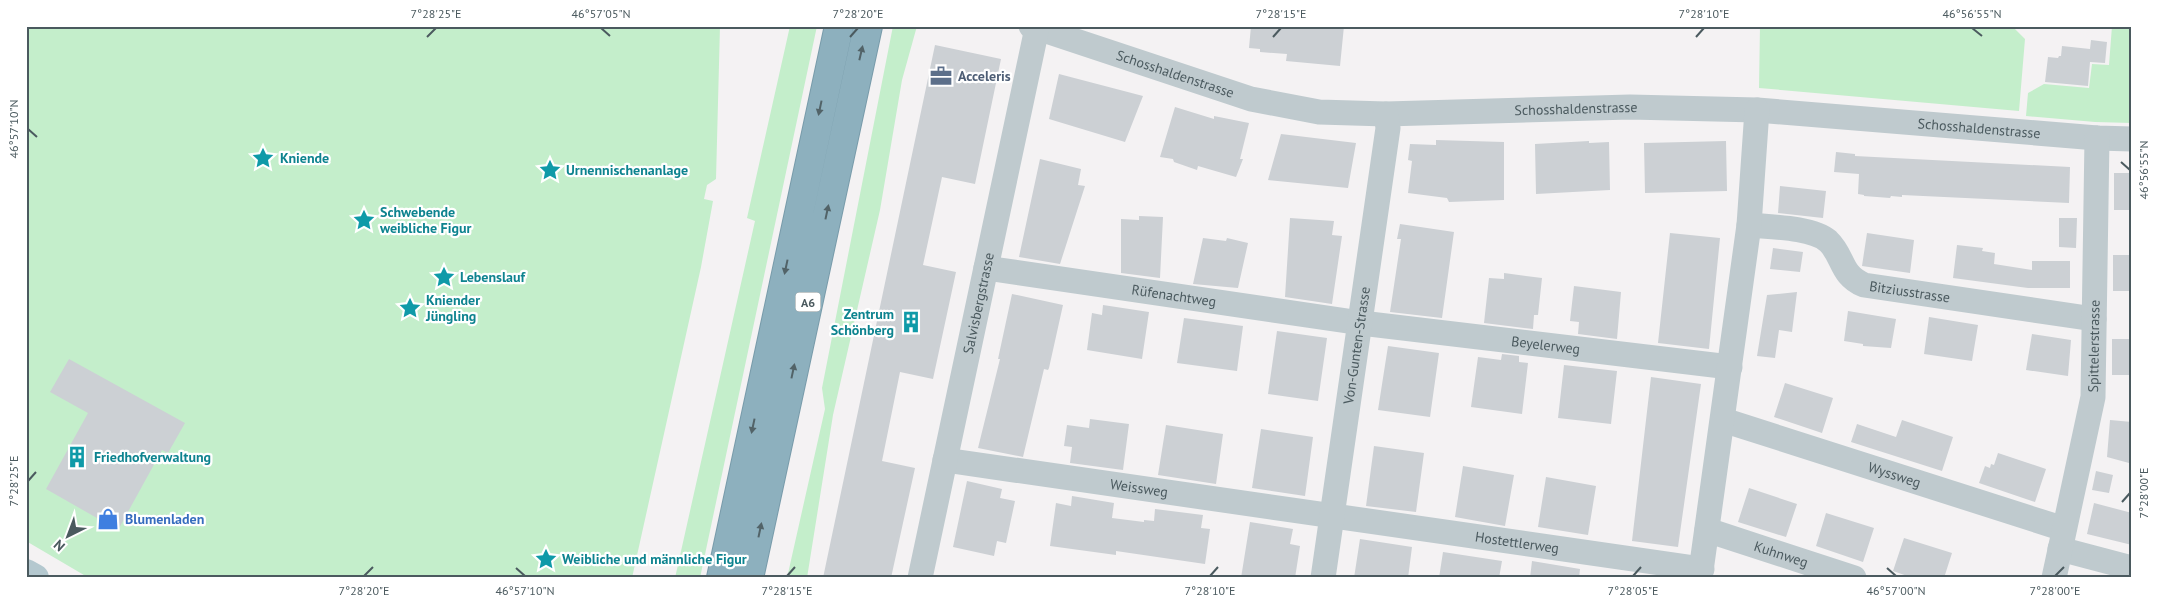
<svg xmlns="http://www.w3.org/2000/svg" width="2158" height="604" viewBox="0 0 2158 604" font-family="'PT Sans',sans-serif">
<rect width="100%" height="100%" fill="#f4f2f3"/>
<path fill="#c4eecb" d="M26,26H720L716,179L707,185L704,199L713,201L701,267L632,578H89L26,541Z
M790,26H817L700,578H675L755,221L747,218Z
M893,26H917L902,80L880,210L833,415L807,578H787L825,409L822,388Z
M1760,26H2012L2025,39L2019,111L1759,88Z
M2112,26H2132V123L2095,122L2026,116L2028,93L2044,84L2089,88L2092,64L2109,65Z"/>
<path fill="#ccd0d4" d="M1251,26H1344L1340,66L1286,61L1287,54L1260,52V49L1249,48Z
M2091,40L2107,42L2105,63L2090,62L2088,86L2045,82L2048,57L2058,58L2059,56H2061L2062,46L2090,49Z
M935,45L1001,59L975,184L942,177L923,265L956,272L933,379L900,372L882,461L915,468L891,578H823Z
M1059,74L1143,96L1125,142L1049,119Z
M1175,107L1214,119V116L1249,123L1240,159H1243L1236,177L1198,166L1197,170L1174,162L1173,159L1160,157Z
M1281,134L1356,143L1348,188L1268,180Z
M1436,140L1504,142V200L1449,202L1447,198L1408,193L1412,161L1408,160L1410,144L1436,145Z
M1589,141V143L1609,142L1610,190L1536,194L1535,144Z
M1726,141L1727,191L1645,193L1644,143Z
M1836,152L1855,154V156L2070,167L2069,203L1902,195V197L1891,196L1890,198L1864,196V195L1858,194L1859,174L1834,172Z
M1040,159L1081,169L1078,185L1085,186L1060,264L1019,257Z
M2114,173H2132V210H2114Z
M1780,186L1826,191L1823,218L1778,213Z
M1139,216L1163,217L1160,278L1121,273V219L1139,220Z
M1290,218L1334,221L1332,235L1342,236L1332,304L1285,297Z
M2059,218H2077L2076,248L2059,247Z
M1400,224L1454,232L1442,318L1390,312L1401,239H1397Z
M1670,233L1720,238L1709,349L1658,343Z
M1867,233L1914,240L1910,273L1862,266Z
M1203,238L1226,241L1227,238L1248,243L1238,288L1193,284Z
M1957,245L1983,248L1982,251L1995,253L1994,264L2032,270V261H2070V288H2028L1953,278Z
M1773,248L1803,252L1800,272L1770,269Z
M2113,255H2132V291H2113Z
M1504,273L1542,278L1538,315H1534L1533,329L1484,323L1489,278L1504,279Z
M1574,286L1621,292L1617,339L1578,334L1579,322L1570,321Z
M1797,292L1792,332L1779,330L1775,358L1757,356L1767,295Z
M1012,294L1063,305L1049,368L1048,370L1044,369L1023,457L978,448L1000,359H998Z
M1103,305L1149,312L1142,359L1087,350L1092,313L1102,315Z
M1848,311L1896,319L1891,348L1863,346V344L1844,341Z
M1929,317L1978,325L1972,361L1924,354Z
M1184,318L1243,326L1237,371L1177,363Z
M1277,331L1327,338L1318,401L1268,394Z
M2032,334L2071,340L2068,376L2026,370Z
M2112,339H2132V375H2112Z
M1388,346L1439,353L1430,417L1378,410Z
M1502,354L1519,356V362L1528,363L1522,414L1471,407L1478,357L1501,360Z
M69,359L185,423L168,453L162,450L118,530L46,489L88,413L50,392Z
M1564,365L1617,371L1611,424L1558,418Z
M1651,377L1701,384L1678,547L1632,541Z
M1785,383L1833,398L1822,433L1774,417Z
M1090,419L1129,424L1123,470L1070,463L1072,447L1064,446L1067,425L1089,428Z
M1902,420L1953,437L1942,471L1851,442L1857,424L1896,437Z
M2110,420L2132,422V461L2129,460V463L2107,457Z
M1166,425L1223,434L1216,484L1158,475Z
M1261,429L1313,437L1305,496L1252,488Z
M1374,446L1424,453L1416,512L1366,506Z
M1998,453L2046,469L2035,502L1979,483L1985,466L1990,468L1991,464L1994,465Z
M1463,466L1514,475L1505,526L1455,517Z
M2096,471L2113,475L2109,493L2092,490Z
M1546,477L1596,486L1588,535L1538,527Z
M967,481L1002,489L1000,498L1015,501L1006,543L997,541L994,556L953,547Z
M1749,488L1797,504L1786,537L1738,522Z
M1072,496L1114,503L1112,518L1144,522V520L1154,521L1155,509L1203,515L1201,528L1210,529L1205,564L1116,551V555L1050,546L1056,503L1071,506Z
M2094,503L2132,513V545L2087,534Z
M1826,513L1874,528L1863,562L1816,546Z
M1250,522L1293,529L1290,544L1300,546L1295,578H1241Z
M1904,538L1952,553L1944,578H1913L1893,571Z
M1360,539L1412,547L1408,578H1354Z
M1443,552L1502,561L1499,578H1439Z
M1532,561L1580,569L1579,578H1530Z"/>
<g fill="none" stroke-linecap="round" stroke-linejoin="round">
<g stroke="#789baa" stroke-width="30">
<path id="highway" d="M721,578L839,26
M749,578L868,26"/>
</g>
<g stroke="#bfcace" stroke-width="25">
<path id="s1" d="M1031,26L1251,99L1319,112L1386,114L1630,107L1757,110L2097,138L2132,139"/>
<path id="s2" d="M1749,225C1769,227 1812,227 1828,241C1844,256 1840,275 1864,285L2094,319"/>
<path id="s3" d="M986,268L1361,323L1730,367"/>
<path id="s4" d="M1723,420L2064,529"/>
<path id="s5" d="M945,460L1702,569"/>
<path id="s6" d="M1707,530L1854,578"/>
<path d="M2060,549L2132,568"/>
<path id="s7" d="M920,578L1037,28"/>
<path id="s8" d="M1323,578L1388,128L1386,114"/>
<path d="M1700,578L1749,225L1757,110"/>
<path id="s9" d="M2054,578L2093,397L2097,138"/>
</g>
<path stroke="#b4c8cf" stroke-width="28" d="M26,573L35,578"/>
<use href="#highway" stroke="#8db0be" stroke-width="28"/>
</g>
<defs><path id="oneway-solid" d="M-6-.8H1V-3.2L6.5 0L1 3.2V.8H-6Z" transform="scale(1.25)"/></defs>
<g fill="#526368">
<use href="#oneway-solid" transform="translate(861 53) rotate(-77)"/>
<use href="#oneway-solid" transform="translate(820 108) rotate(102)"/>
<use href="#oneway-solid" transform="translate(827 212) rotate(-78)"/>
<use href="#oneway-solid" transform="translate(786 267) rotate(102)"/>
<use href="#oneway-solid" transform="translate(793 371) rotate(-78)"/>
<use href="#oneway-solid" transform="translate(753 426) rotate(102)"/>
<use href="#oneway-solid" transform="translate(760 530) rotate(-78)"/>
</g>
<path fill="none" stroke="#4b5a5f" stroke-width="2" d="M601,28L610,36M1972,28L1982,36M427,37L436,28M850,37L858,28M1273,37L1281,28M1696,37L1704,28M28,129L37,137M2121,162L2130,170M28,481L36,472M2122,502L2130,493M516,568L525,576M1887,568L1896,576M364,576L373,567M787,576L795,567M1210,576L1218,567M1633,576L1641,567M2055,576L2064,567"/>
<defs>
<g id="office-bare" transform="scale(1.725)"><path d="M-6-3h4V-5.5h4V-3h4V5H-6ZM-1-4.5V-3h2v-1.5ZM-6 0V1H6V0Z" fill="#5c6f8a" stroke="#fff" stroke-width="2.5" paint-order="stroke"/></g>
<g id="sight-bare" transform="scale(1.725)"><path d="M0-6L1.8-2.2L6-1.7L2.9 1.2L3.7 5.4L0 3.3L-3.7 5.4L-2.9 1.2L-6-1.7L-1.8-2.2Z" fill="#0f9aa8" stroke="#fff" stroke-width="2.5" paint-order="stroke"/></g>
<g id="building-bare" transform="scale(1.725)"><path d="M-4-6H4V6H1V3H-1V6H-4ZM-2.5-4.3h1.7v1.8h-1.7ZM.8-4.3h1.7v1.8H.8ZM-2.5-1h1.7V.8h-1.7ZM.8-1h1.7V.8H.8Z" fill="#0f9aa8" stroke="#fff" stroke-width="2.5" paint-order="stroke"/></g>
<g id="shop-bare" transform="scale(1.725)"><path d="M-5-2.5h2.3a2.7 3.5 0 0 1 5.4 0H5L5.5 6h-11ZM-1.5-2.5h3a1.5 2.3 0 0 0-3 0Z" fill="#3f7fe0" stroke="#fff" stroke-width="2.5" paint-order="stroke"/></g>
</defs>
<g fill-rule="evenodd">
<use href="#office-bare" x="941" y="76"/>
<use href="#sight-bare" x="263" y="158"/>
<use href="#sight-bare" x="550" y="170"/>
<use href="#sight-bare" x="364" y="220"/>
<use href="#sight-bare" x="444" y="277"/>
<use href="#sight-bare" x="410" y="308"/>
<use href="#building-bare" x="911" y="322"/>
<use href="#building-bare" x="77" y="457"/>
<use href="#shop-bare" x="108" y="519"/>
<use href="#sight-bare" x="546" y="559"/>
</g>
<g text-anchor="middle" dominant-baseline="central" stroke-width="4.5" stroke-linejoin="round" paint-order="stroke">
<rect fill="#fff" stroke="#818c8f" stroke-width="1" x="795.5" y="292.5" width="25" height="19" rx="4"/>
<g font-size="12" font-weight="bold" fill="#4b5a5f">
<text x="808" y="302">A6</text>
</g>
<g font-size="14" fill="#4b5a5f" stroke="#fff">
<text stroke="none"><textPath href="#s1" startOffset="152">Schosshaldenstrasse</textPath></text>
<text stroke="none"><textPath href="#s1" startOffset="558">Schosshaldenstrasse</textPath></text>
<text stroke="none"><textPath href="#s1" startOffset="962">Schosshaldenstrasse</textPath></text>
<text stroke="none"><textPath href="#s2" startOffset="186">Bitziusstrasse</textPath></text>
<text stroke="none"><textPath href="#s3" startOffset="190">Rüfenachtweg</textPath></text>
<text stroke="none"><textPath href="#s7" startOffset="281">Salvisbergstrasse</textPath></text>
<text stroke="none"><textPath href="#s3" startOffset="565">Beyelerweg</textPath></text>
<text stroke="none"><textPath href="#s9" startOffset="236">Spittelerstrasse</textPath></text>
<text stroke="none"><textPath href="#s8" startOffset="235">Von-Gunten-Strasse</textPath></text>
<text stroke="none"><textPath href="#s4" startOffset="180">Wyssweg</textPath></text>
<text stroke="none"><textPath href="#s5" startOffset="196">Weissweg</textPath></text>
<text stroke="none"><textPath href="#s5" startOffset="578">Hostettlerweg</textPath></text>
<text stroke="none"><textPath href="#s6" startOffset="78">Kuhnweg</textPath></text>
</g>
<g font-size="14" font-weight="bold" fill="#4e5e75" stroke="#fff" text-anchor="start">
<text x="958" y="76">Acceleris</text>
</g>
<g font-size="14" font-weight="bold" fill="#0d838f" stroke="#fff" text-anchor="start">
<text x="280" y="158">Kniende</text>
<text x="566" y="170">Urnennischenanlage</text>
<text x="380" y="212">Schwebende<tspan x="380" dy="16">weibliche Figur</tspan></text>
<text x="460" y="277">Lebenslauf</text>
<text x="426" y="300">Kniender<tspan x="426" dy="16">Jüngling</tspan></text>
<text x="894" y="314" text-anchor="end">Zentrum<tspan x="894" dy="16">Schönberg</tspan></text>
<text x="94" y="457">Friedhofverwaltung</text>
<text x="562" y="559">Weibliche und männliche Figur</text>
</g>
<g font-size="14" font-weight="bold" fill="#366cbe" stroke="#fff" text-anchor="start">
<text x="125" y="519">Blumenladen</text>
</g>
</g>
<rect width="2158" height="604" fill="none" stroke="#ffffff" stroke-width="55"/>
<g transform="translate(68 536) rotate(222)" stroke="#ffffff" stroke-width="4" paint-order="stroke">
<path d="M0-4L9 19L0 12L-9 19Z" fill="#4b5a5f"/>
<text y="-8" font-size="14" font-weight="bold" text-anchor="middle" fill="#4b5a5f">N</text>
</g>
<rect x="28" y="28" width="2102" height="548" fill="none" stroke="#4b5a5f" stroke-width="2"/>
<g font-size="12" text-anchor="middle" fill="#4b5a5f">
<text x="436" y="18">7°28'25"E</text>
<text x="601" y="18">46°57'05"N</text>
<text x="858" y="18">7°28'20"E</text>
<text x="1281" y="18">7°28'15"E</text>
<text x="1704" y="18">7°28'10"E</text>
<text x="1972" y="18">46°56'55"N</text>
<text transform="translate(14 129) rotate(-90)" y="4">46°57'10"N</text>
<text transform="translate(2144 170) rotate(-90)" y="4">46°56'55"N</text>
<text transform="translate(14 481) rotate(-90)" y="4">7°28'25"E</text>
<text transform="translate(2144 493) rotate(-90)" y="4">7°28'00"E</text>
<text x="364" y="595">7°28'20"E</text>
<text x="525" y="595">46°57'10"N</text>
<text x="787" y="595">7°28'15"E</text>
<text x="1210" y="595">7°28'10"E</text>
<text x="1633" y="595">7°28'05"E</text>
<text x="1896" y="595">46°57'00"N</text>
<text x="2055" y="595">7°28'00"E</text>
</g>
</svg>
